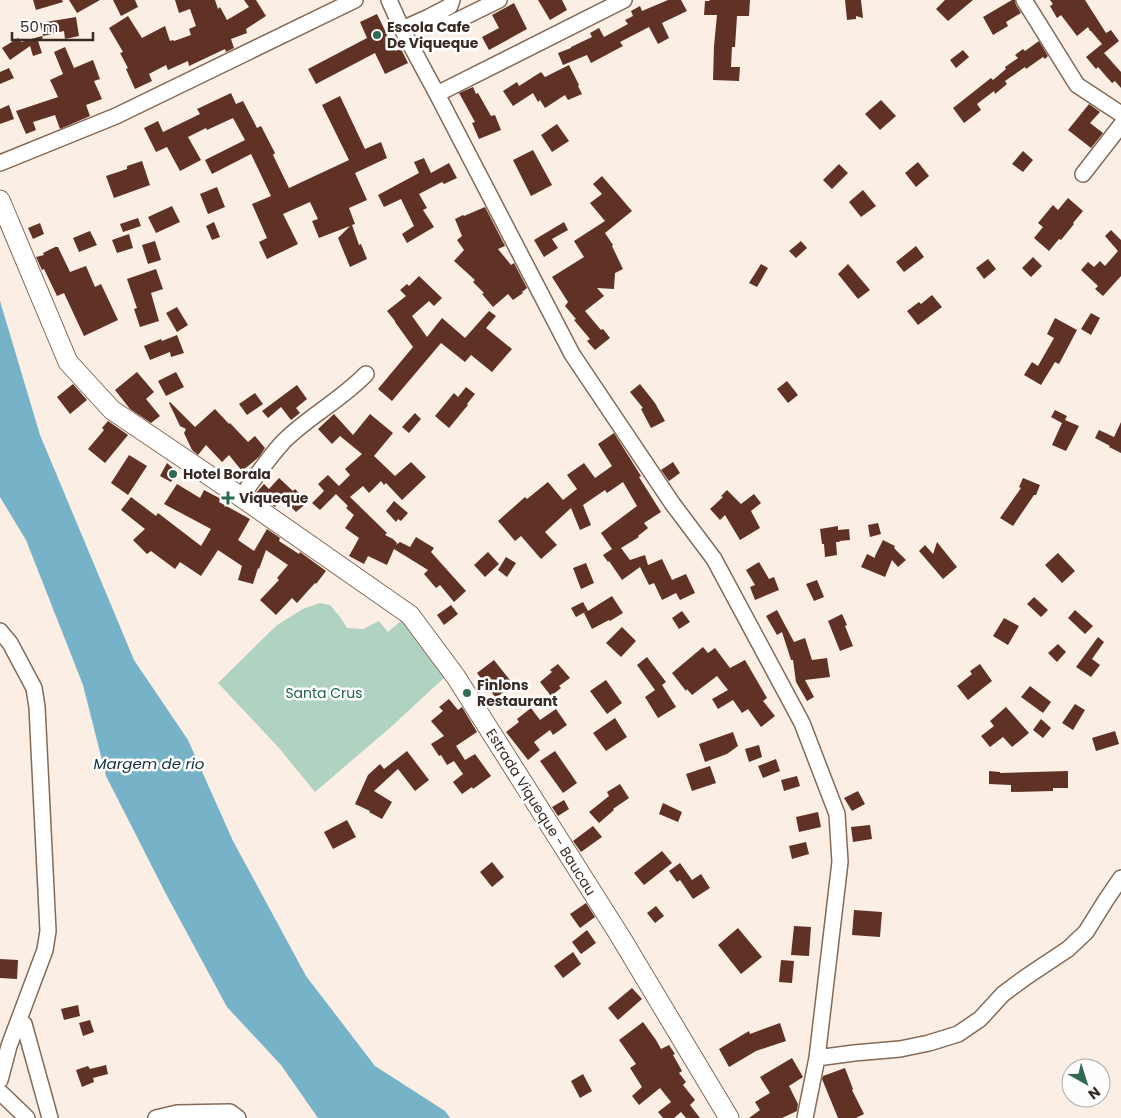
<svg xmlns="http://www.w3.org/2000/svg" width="1121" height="1118" viewBox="0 0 1121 1118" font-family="Poppins,sans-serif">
<rect width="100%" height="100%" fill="#fbeee5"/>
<path fill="#b0d2c1" d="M320,603L330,605L340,617L347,628L363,629L379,621L388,632L403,619L446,676L392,726L315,792L279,748L218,683L277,625L303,609Z"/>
<path fill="#76b2c8" d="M0,301L40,435L134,660L188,740L233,841L306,976L375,1066L445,1111L450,1118H318L281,1065L227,1007L166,894L106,776L83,685L26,540L0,497Z"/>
<path fill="#5f3225" d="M33,0H62L63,2L36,10Z
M69,0H100L77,13Z
M113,0H135L138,7L121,16Z
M175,0H215L218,9L220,7L227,20L249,7L244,0H256L266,16L246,29L247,33L231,39L234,48L226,52L225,49L189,66L188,61L168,70L166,65L149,74L152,81L135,89L126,69L128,68L120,53L123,52L109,28L128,16L142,38L165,26L170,41L173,40L174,41L191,35L189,29L196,26L190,9L179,13Z
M538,0H562L567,10L550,20Z
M668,0H681L687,11L662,23L669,38L658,44L649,27L620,42L623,46L591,63L587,55L563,65L558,53L571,48V47L592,37L590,33L599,28L604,37L628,24L625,20L633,16L631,11L640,6L642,11Z
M710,0H750L749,16H737L735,47H732L731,67H740L739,81L713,80L714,46L717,15H704L705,1H709Z
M845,0H861L863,18L856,16V19L847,20Z
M945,0H973L948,21L936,9Z
M1012,0H1015L1016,5L1021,13L1006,22L1008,26L993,35L983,17Z
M1050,0H1085L1106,33L1111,30L1119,41L1104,53L1121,72V88L1115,81L1112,83L1098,67L1096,69L1086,57L1102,44L1091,31H1090L1088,27L1077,36L1061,15L1057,18L1050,6L1053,4Z
M514,3L527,29L489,50L482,37L499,28L492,15Z
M377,14L395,51L401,49L408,63L385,74L375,53L316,84L308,69L367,38L360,22Z
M76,17L79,36L65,39L64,31L43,36L40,23Z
M42,36L43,38L38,41L42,53L33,56L30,46L10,60L2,48L18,38L21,42Z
M1039,41L1048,56L1045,59L1043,57L1026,69L1025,67L1005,81L1007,84L995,94L994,91L977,104L981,110L964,123L953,108L991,78L993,80L1006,69L1005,67L1018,58L1015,55L1023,49L1025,51Z
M65,47L74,68L93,60L100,79L94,81L102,99L86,105L90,116L60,129L55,115L33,122L36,130L26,134L16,111L58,97L50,80L63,74L54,52Z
M963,50L969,57L956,68L950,60Z
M569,65L579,85L578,86L582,94L568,100L565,95L545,108L540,100L538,102L533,93L513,106L503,91L517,82L519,86L541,72L545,77Z
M9,68L14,78L0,84V72Z
M473,87L476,94L478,93L491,116L495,115L501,130L479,139L472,123L475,122L459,93Z
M231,93L236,104L243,101L257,128L261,126L275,153L273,155L289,188L349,160L322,105L340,96L365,149L381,142L387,158L355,173L367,200L349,208L355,224L352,225L359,245L361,244L367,259L350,267L338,238L350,226L319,238L312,221L318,219L310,202L283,214L298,244L267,259L259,242L267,238L252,204L271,196L251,154L212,174L205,160L245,140L233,118L207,130L206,128L188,137L201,160L180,171L167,147L156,152L144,128L158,121L163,132L200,114L197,109Z
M881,100L896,116L880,130L865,114Z
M1089,104L1100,112L1090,123L1103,133L1091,148L1068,130Z
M9,105L14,119L0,124V109Z
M557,124L569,141L552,152L541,135Z
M533,150L552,185L531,196L513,160Z
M1023,151L1033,160L1023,172L1012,164Z
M424,158L431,173L449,163L457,178L444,184L442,182L419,194L427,208L423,210L434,227L407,243L402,234L414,226L401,199L384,207L378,195L419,173L414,162Z
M142,161L150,185L114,198L106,176L127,169V166Z
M918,162L929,176L916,187L905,173Z
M839,164L848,173L832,189L823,180Z
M602,176L632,211L605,233L613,245L612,246L623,269L615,273L614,289L597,288L604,296L585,311L601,330L603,329L610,338L595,350L587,341L590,339L574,320L576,319L565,306L568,302L552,277L584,257L574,241L605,221L590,203L602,194L593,184Z
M217,187L225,207L208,214L200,194Z
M863,190L876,206L861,217L849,202Z
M1068,198L1083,211L1073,223L1074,224L1061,240L1059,239L1049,251L1034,238L1043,227L1038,223L1053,205L1058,210Z
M172,206L180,222L156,233L148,217Z
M485,207L505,246L498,249L511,265L514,263L527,288L522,292L523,293L513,300L508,294L493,307L482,294L484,293L473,282L475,280L454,261L464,250L457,240L462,236L455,219L463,215L464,216Z
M138,218L141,226L123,232L120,224Z
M214,222L220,237L212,240L206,226Z
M564,222L568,230L552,239L558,248L544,257L534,240Z
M40,223L44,234L33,239L28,228Z
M1111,230L1121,240V276L1103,296L1095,289L1098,286L1081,270L1088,262L1094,267L1100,261L1105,266L1118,251L1105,236Z
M90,231L97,245L79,252L73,238Z
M129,234L133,248L117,253L112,240Z
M155,241L161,260L148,264L142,245Z
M801,241L807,248L796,258L789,251Z
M916,246L924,257L904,272L896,262Z
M55,247H58L70,272L86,266L95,287L101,284L118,320L84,336L64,293L57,296L44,269L42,270L36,257L44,255L43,253Z
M1033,257L1042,266L1031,277L1022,268Z
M988,259L996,269L984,279L976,268Z
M761,264L768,268L757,287L749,283Z
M848,264L870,290L858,299L838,274Z
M156,269L163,289L151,293L159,321L140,327L134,309L137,308L127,279Z
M419,276L442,298L434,306L429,301L412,316L427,337L442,318L465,338L489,311L496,316L486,328L512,349L492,372L471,355L465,362L441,343L392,401L378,389L413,347L395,322V321L387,311L406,296L400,290L407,284L409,286Z
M932,295L942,307L918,325L907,311L919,302L921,304Z
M177,307L188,325L177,332L166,313Z
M1091,313L1100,318L1091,335L1081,329Z
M1055,318L1077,330L1059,364L1055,362L1041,385L1024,375L1032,362L1038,366L1054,338L1047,334Z
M177,335L184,353L171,357L170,352L150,360L144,346L161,339L162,341Z
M137,372L154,392L146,399L160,416L151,423L130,409L115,390Z
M176,372L184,387L166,396L158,381Z
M787,381L798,395L788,403L777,389Z
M73,384L87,400L70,414L57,397Z
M640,384L655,403L665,421L651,428L641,409L643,408L630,392Z
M297,385L307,399L296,408L300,413L291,420L281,407L268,418L262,411Z
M466,387L475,394L467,404L468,405L449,428L435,416L454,393L458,397Z
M255,393L263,404L247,415L239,404Z
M170,402L195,427L215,409L229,424L230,423L248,442L255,436L265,448L259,457L242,471L229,455L222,462L206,445L198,455L192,450L184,433L186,429L180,426L169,403Z
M1055,410L1067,416L1065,420L1079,426L1066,451L1052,445L1062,423L1051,417Z
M415,413L421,419L409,433L402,427Z
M334,414L353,435L370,414L393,433L374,456L395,476L411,462L426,477L402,500L386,483L384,485L381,481L369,493L363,486L350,497L387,533L385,535L393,539L397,543L396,545L400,542L410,547L416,537L434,548L431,552L466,591L454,602L440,585L436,588L424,574L428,570L394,549L387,565L368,556L364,564L349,556L359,538L345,528L354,515L346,508L348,506L336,494L320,510L312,503L324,491L318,484L328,475L339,486L350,475L345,469L362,454L340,436L332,444L318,429Z
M108,421L128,435L105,463L88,449L104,430L102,428Z
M1121,422V453L1109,447L1110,446L1095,438L1099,430L1114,437Z
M614,433L641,476L639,477L661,512L644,523L648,528L638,536L639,537L621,548L630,560L645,555L648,565L662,559L672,580L686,574L695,593L680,600L676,593L662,600L654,583L649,585L640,567L622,580L609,561L608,562L603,555L612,549L601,533L637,506L623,482L607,493L605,490L583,505L591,525L580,530L571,508L545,532L557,545L541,559L521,536L515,541L498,521L525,497L527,499L548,482L563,500L577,489L567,475L584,463L595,478L612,466L598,444Z
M129,455L147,466L128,495L111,483Z
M673,462L680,473L669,481L661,470Z
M167,463L177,472L171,482L160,476Z
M279,478L293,491L295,489L308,502L296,512L282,498L275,507L256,493L264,484L269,489Z
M1023,478L1040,485L1036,495H1034L1013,526L1000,518L1021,488L1019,487Z
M177,484L200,498L204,490L221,499L219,502L250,519L238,540L254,551L267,529L280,538L279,541L299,554L300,552L326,571L316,584L315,583L297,603L292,598L276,615L260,600L279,580L277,578L288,565L266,550L259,569L258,568L253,584L238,580L242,566L218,550L201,576L180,562L175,569L151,551L147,554L133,540L145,529L121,510L131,497L156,516L158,513L201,546L211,529L164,504Z
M727,490L741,504L754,494L761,503L751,511L760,528L740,540L725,515L720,520L710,509L723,497L721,496Z
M394,501L408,513L401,521L398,519L396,522L386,511Z
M878,523L881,534L870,537L868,525Z
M838,526V530L849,529L850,540L839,541L840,542H836L837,555L825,557L824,544H822L820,529Z
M883,540L895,546L894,548L906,560L898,567L892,560L885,577L861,567L867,554L875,558V556Z
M937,542L957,567L943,579L919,551L925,545L933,554Z
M488,552L499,564L485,577L474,565Z
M1058,553L1075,571L1062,583L1045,565Z
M506,557L516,563L507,577L498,570Z
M759,562L769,579L774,577L779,590L755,600L750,587L755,585L746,570Z
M586,563L594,583L581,589L573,568Z
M817,580L824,597L814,601L806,584Z
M612,596L623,613L610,621L609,620L592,629L584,613L587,611L576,617L571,608L583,602L588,611Z
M1034,597L1048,610L1041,617L1027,604Z
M451,605L458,614L444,625L437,615Z
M777,610L794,642L805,638L812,660L827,658L830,677L805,680L814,697L807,701L796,682L793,660H791L782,632L777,635L766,616Z
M1075,610L1093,626L1085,634L1068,618Z
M682,611L690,622L679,629L672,618Z
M842,614L847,625L845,626L853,646L840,651L828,621Z
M1004,618L1019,626L1008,645L993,636Z
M622,627L636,641L621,657L606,643Z
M1098,637L1104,642L1092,659L1100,665L1091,677L1076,667Z
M1058,644L1066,652L1057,662L1048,653Z
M703,647L708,653L715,648L730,668L745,660L767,698L763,701L775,716L761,727L748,709L742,713L733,700L718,709L712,699L728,690L717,676L692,695L687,689L686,691L672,673Z
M647,657L666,682L662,685L676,707L658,718L645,697L655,690L637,665Z
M494,660L513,684L496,698L477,673Z
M558,664L570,678L559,686L561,688L551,696L540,682L552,672L550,670Z
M980,664L992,681L968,700L957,686L972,674L970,671Z
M606,680L622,703L607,714L590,691Z
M1030,686L1051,702L1043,713L1021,697Z
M449,699L458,710L462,707L477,732L456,746L465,760L475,754L491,776L473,789L472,787L462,794L453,782L463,774L454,761L447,765L441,755L439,756L431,744L444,736L431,721L443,711L439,707Z
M1075,704L1085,710L1073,730L1062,723Z
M1006,707L1029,733L1012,747L1003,737L990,747L981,736L994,726L990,721Z
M531,708L540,720L556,709L567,725L553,735L550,730L534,742L540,750L528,760L506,732L519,722L517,719Z
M615,718L627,737L606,751L593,733Z
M1041,719L1051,728L1043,738L1033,730Z
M1115,731L1119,744L1096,751L1092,738Z
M733,732L738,746L727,754L705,762L699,744Z
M759,745L762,757L749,762L745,749Z
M407,751L429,780L415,791L398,769L374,791L392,802L382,819L369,812L370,811L355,804L368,775L380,764L384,769Z
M555,751L577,783L563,793L540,761Z
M776,759L780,771L763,778L758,766Z
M710,766L716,783L692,791L686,774Z
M989,771L1000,772V773L1068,771V788H1053V791L1011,792V785L989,784Z
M797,776L800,786L784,791L781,780Z
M620,784L629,798L613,809L614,810L599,823L589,812L609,796L607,792Z
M858,791L865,804L852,811L844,798Z
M564,800L569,809L558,816L552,807Z
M663,803L682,812L678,822L659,814Z
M818,812L821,827L799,832L796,817Z
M347,820L356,837L333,849L324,832Z
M870,825L872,839L853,842L851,827Z
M593,826L602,837L581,852L573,841Z
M806,842L809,854L792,859L789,846Z
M662,851L672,863L644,885L634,873Z
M492,862L504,877L492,887L480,872Z
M680,863L692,880L701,874L710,888L693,899L680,880L677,882L669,871Z
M586,903L595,917L580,928L570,914Z
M656,906L664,916L655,923L647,913Z
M854,910L882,912L880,937L852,935Z
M794,926L811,927L809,956L791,955Z
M738,928L762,957L741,974L718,945Z
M587,930L596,943L581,954L572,942Z
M573,952L581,964L563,978L554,966Z
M0,959L18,960L17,979L0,978Z
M781,960L794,961L792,983L779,982Z
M632,988L642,999L618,1020L608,1008Z
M78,1005L80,1016L64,1020L61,1009Z
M90,1020L94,1032L83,1036L79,1023Z
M643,1022L656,1040L661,1049L669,1045L675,1054L673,1055L682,1071L679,1073L686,1082L683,1085L695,1100L690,1105L700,1118H686L681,1112L674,1118H663L658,1112L671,1102L660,1088L639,1105L632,1096L642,1087L630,1068L636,1064L619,1040Z
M780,1023L786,1041L756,1051L729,1067L719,1049L749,1031L750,1034Z
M792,1058L803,1077L789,1086L798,1104L797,1111L782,1118H749L760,1110L755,1102L770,1093L760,1077Z
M106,1065L108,1074L93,1078L94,1082L82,1087L76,1070L88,1066L90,1069Z
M845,1068L853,1089L852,1090L864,1114L856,1118H838L822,1079L823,1076Z
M583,1074L592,1091L580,1098L571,1081Z"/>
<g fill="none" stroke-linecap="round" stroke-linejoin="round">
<g stroke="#856a56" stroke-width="18">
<path id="minor" d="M389,0L402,29L437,94L572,354L672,503L714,559L802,723L837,814L840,862L817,1058L805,1118
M1024,0L1077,85L1121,114
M429,17L450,6L452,0
M402,29L429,17L450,24L499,0
M437,94L624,0
M0,163L116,116L355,0
M1083,174L1121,125
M241,497C255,478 268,458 284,441C309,416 341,400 366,374
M0,631L10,643L34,688L37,707L48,931L45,950L9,1046L0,1080
M24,1024L50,1118
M817,1058L854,1053L900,1049L929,1043L958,1034L980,1019L1003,994L1026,977L1068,949L1086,932L1106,900L1121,878
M1,1093L27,1118
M156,1118L177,1113L230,1112L238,1118"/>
</g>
<g stroke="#856a56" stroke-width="21">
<path id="major" d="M0,200L68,362L112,410L241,497L410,615L456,677L620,936L729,1118"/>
</g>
<use href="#minor" stroke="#fff" stroke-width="15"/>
<use href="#major" stroke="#fff" stroke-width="19"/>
</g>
<g fill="#2f6a53" stroke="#fefefe" stroke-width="2">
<circle cx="377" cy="35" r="5"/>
<circle cx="173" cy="474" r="5"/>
<path d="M225.5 490.5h5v5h5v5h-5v5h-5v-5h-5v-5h5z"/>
<circle cx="467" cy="693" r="5"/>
</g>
<g text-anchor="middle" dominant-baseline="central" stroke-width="5" stroke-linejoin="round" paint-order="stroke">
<g font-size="14" font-weight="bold" fill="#372b23" stroke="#fefefe" text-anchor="start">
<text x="387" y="27">Escola Cafe<tspan x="387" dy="16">De Viqueque</tspan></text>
<text x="183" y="474">Hotel Borala</text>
<text x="239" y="498">Viqueque</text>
<text x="477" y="685">Finlons<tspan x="477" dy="16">Restaurant</tspan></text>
</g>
<g font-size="14" fill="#206349" stroke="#fefefe">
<text x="324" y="693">Santa Crus</text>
</g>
<g font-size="14" fill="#372b23" stroke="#fefefe">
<text transform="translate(541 812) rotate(58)">Estrada Viqueque - Baucau</text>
</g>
<g font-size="15" font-style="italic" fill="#112f39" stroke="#fefefe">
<text x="149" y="763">Margem de rio</text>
</g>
</g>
<g transform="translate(1086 1083) rotate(141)"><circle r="24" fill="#fefefe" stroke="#aeaaa6"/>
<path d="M0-4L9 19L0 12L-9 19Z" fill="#2f6a53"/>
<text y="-8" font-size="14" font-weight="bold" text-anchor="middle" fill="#372b23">N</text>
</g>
<path d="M12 32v8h81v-8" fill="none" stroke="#372b23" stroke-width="2.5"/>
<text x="20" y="32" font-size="15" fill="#372b23" stroke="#fefefe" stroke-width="4" paint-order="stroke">50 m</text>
</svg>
